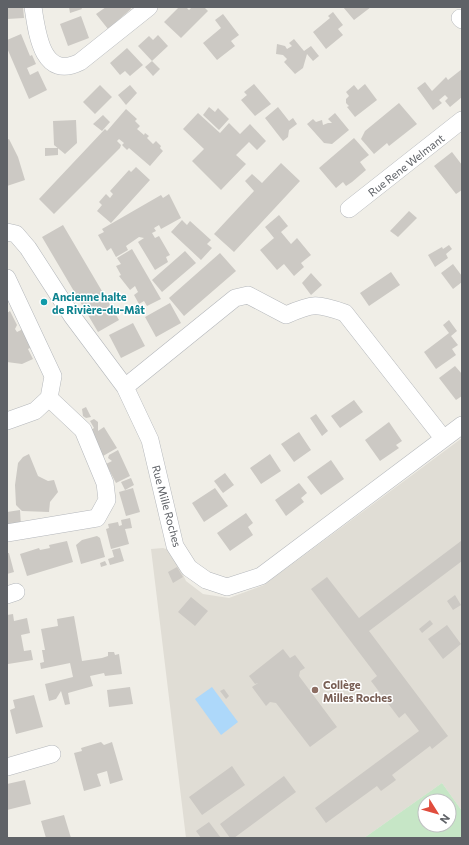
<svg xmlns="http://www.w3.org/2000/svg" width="469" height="845" viewBox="0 0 469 845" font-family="Commissioner,sans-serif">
<rect width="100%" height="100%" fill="#f0eee7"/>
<path fill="#e0ddd5" d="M462,438V811L442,783L364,838H186L151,549L163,548L172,551L186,581L203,594L229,598L264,585Z"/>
<path fill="#c6e6c6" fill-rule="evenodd" d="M442,783L462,811V838H364ZM425,801H449V825H425Z"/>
<path fill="#add8fa" d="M212,687L238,722L221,735L195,699Z"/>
<path fill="#ccc9c4" d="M7,7H23L24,18L7,19Z
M69,7H81L82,9L70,13Z
M106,7H130L131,9L108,29L96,14Z
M179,7H186L189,10L192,7H204L208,11L181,38L164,22Z
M343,7H371L354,20Z
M333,12L343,25L338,29L343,35L326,49L313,32L330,18L328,16Z
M223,14L239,35L231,41L235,46L217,60L203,43L221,28L215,20Z
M81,16L89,38L68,46L60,24Z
M21,34L30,56L32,55L36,64L27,68L30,75L38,71L47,90L29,99L7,48V40Z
M158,35L168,46L152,61L138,46L149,36L153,40Z
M294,39L304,51L311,46L319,56L313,61L307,54L303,68L295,74L284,62L287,59L283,55L276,54L277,44L285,46L287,49L292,46L289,43Z
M127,48L143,65L130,76L125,71L120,75L110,63Z
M152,61L160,69L153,76L145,67Z
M462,69V97L450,107L445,101L448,98L445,95L439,100L442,103L433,110L417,88L425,82L432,91L446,77L448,80Z
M254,84L271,104L255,116L241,100L247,95L244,92Z
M365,84L377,100L355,117L347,107L349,106L346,103V99L349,96L346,92L354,85L358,90Z
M100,85L112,97L95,114L83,102Z
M130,85L137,93L126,105L118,95Z
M399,103L417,124L389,146L387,143L374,154L361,139L365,131Z
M209,107L215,112L218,108L229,119L219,130L203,115Z
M278,107L289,121L293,118L297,124L289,130L288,137L283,141L265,118Z
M126,109L137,119L135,121L140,126L137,129L144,135L145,133L149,136L147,138L153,144L156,141L161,146L160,148L163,151L150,166L129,148L127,150L122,145L124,143L119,139L117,141L121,145L120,148L54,214L39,199L105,129L107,131Z
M198,113L220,133L229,123L240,134L250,124L266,141L257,150L249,142L236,155L246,164L221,190L192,161L204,149L183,129Z
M335,113L349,130L332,144L324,143L307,124L313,119L316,122L322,120L323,125L328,123H332L328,119Z
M103,115L110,122L102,131L93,124Z
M76,120L77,143L65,154L54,145L53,121Z
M354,138L369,155L360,162L366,170L352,182L346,186L343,182L336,188L319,168Z
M9,139L18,157L25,180L7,186V140Z
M45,148H58V155L45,156Z
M452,152L462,165V190L456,194L434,166Z
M281,163L300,181L234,252L214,234L254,191L245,181L252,174L262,183Z
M136,167L150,180L111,223L97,211L102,205L99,202L106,194L110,198L113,194L110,191L129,170L131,172Z
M169,194L181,218L161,229L159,225L154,228L156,231L152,233L155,238L159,236L170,255L166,257L168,262L155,270L138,242L144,238L139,237L126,246L128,250L116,257L111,248L107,251L98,235L104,232L102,229L161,195L163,198Z
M409,211L417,218L398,237L390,231Z
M279,215L288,226L281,232L291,244L297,238L311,255L301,263L304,267L294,276L284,264L277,270L260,250L274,238L265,227Z
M182,220L187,225L190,221L211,240L207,244L212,248L201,260L171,232Z
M63,225L119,320L98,332L42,237Z
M449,245L452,249L446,254L448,258L435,267L428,255L442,247L443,249Z
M132,249L161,299L147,306L144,301L139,304L134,295L138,292L135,286L130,290L119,276L121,275L116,266L121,264L117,258Z
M185,251L196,263L162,292L152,280Z
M220,253L236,271L184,316L169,298Z
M453,264L462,276V282L453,289L441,273Z
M391,272L400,285L369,306L360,293Z
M311,273L322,285L311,295L302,283Z
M170,303L181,323L156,337L145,317Z
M10,311L17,325L15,329L17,332L23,329L32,347L28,349L33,359L22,364L7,362V313Z
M449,320L457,331L451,336L458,345L452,349L456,355L436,369L424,352L449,333L443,325Z
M133,323L145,346L121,358L109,335Z
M455,366L462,374V396L456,400L439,378Z
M354,400L363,412L340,428L331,416Z
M86,407L91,417L86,418L83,416L82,409Z
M316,414L328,431L322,436L310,418Z
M94,419L98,422V431L104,427L117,448L103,456L88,432L94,428L90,421Z
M389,422L402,441L396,445L399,448L380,461L365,440Z
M299,432L311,450L294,462L281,444Z
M118,450L130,476L116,483L106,464L112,461L108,458L109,455Z
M29,454L38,476L48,481L54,480L58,492L50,502L49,512L22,511L16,505L15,485L18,463L23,457Z
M270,454L281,471L261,484L250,468Z
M331,460L344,479L321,495L307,477Z
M225,473L234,485L223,493L214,481Z
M131,478L134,485L125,490L121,482Z
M299,483L307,493L301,498L304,502L286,516L275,500Z
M133,488L140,512L126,516L119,492Z
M215,488L228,506L204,522L192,503Z
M20,510L21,526L7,527V512Z
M246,513L253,523L248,527L253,535L230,551L217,533Z
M130,518L132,528L125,529L129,544L111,549L106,529L109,528L108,524L118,522L119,526L122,525L121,520Z
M97,536L100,538L105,557L81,564L76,545L82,540Z
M67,541L73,562L27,576L20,554L39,548L40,550L50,548L49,545Z
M461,541L462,561L369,631L448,736L432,749L430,746L392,775L396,780L381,791L377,786L326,823L315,808L419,731L405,713L399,718L371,681L377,676L311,589L327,577L359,618Z
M120,548L124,561L110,565L108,559L114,557L112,550Z
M7,553H9L14,572L7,574Z
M105,561L107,565L101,567L100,563Z
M177,567L183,577L173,583L168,572Z
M455,595L461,605L453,610L447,601Z
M191,597L208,611L195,626L178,612Z
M13,614L14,621L27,618L30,633L21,635L24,651L31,650L33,660L8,664L7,615Z
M74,616L82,661L102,658L108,656V652H114L115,655L119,654L122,674L105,676L104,673L90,676L93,686L68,693L70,704L65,705L61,691L56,699L49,701L45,684L73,677L70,663L41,669L40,663L44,662L42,650H45L41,629L58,626L57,619Z
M430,620L433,624L422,633L419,629Z
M447,625L461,644L443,659L428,639Z
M283,649L290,658L295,655L305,668L300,671L299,676L337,727L310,747L276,703L270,702L266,706L252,687L258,683L255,684L249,676Z
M130,687L133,704L109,707L107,690Z
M224,689L229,696L226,699L220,691Z
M34,695L43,727L16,734L10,710L15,708L13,700Z
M101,742L104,745L112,742L123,780L110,784L107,771L97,774L101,786L84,791L74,753L82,751L81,748Z
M232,766L245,785L202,815L189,797Z
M284,776L296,792L234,838H230L220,824Z
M25,780L31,804L7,810V784Z
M64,815L71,838H46L41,821Z
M209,822L221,838H201L196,831Z"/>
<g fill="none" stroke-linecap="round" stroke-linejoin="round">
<g stroke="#b4b7bb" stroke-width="18">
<path id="minor" d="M33,7C37,33 42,81 80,62L149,7
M460,18L462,20
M349,209L462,120
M7,232L16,234L28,248L72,316L125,387L150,440L175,546L189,568L206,580L227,587L261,576L462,425
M7,278L53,376L49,398L35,411L7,421
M125,387L235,298L248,295L286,315C313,303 317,303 345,313L443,438
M7,533L97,518L107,500L105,483L83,430L49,398
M7,595L16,592
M7,767L52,754"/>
</g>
<use href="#minor" stroke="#fff" stroke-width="17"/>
</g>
<circle fill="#0f9aa8" stroke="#fff" stroke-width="1.5" cx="44" cy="302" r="4"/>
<circle fill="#8d6e63" stroke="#fff" stroke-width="1.5" cx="315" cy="690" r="4"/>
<g text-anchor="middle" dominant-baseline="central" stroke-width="3" stroke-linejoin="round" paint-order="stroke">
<g font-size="11" fill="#5f6267" stroke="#fff">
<text transform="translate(406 165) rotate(-38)">Rue Rene Welmant</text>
<text transform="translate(167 506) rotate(75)">Rue Mille Roches</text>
</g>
<g font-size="11" font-weight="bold" fill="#0d838f" stroke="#fff" text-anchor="start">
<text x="52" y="296">Ancienne halte<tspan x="52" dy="13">de Rivière-du-Mât</tspan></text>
</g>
<g font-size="11" font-weight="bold" fill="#785e54" stroke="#fff" text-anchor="start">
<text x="323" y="684">Collège<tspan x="323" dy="13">Milles Roches</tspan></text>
</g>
</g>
<rect width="469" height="845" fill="none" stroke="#5f6267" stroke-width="16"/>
<g transform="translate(437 813) rotate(127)"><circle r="19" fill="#ffffff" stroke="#bfc0c2"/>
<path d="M0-3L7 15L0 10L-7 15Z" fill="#e04c3d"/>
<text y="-6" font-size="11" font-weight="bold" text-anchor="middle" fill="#5f6267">N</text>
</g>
</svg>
